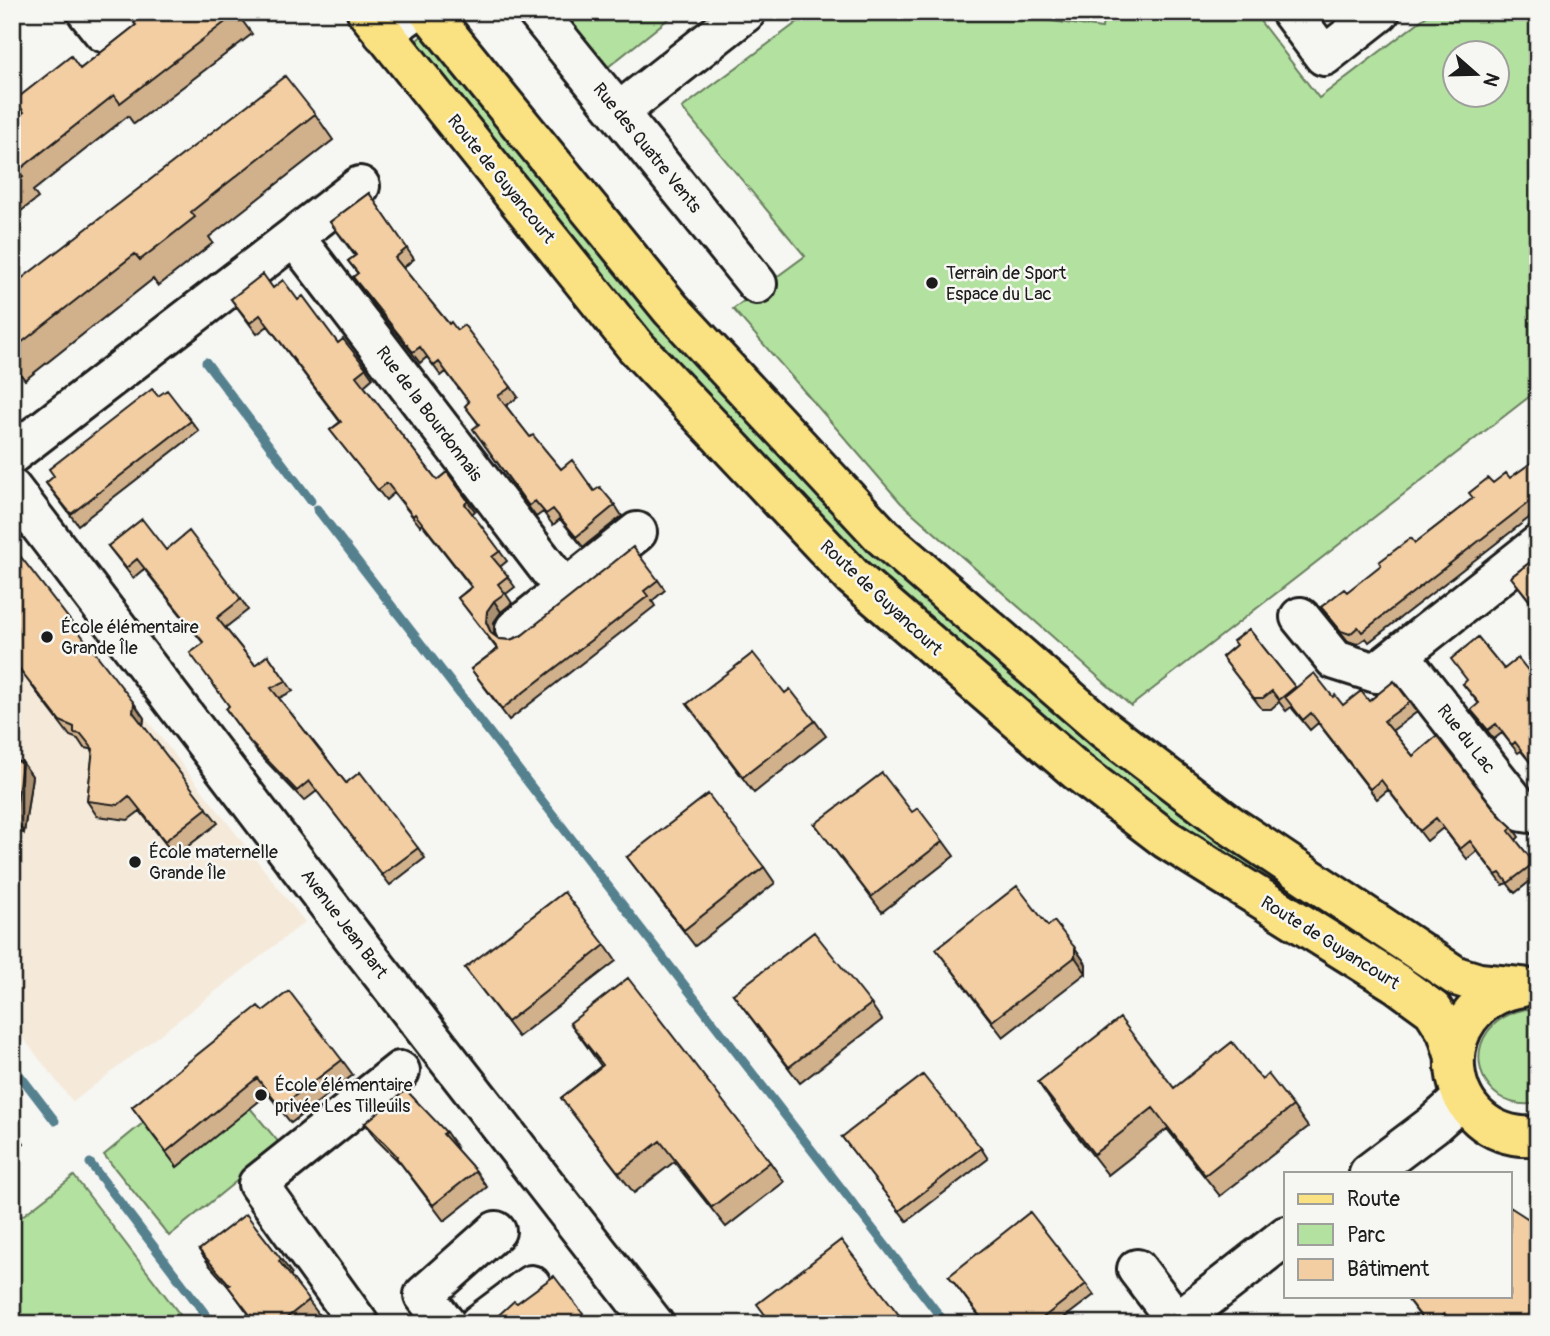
<svg xmlns="http://www.w3.org/2000/svg" width="1550" height="1336" viewBox="0 0 1550 1336" font-family="Pangolin,sans-serif">
<rect width="100%" height="100%" fill="#f6f6f2"/>
<filter id="ink" filterUnits="userSpaceOnUse"><feTurbulence type="fractalNoise" baseFrequency=".0143" numOctaves="2"/><feDisplacementMap in="SourceGraphic" scale="14" xChannelSelector="R" yChannelSelector="G"/><feConvolveMatrix kernelMatrix="1 2 1 2 8 2 1 2 1" color-interpolation-filters="sRGB"/></filter>
<g filter="url(#ink)">
<path fill="#f5eada" d="M12,547L305,922L73,1102L12,1024Z"/>
<path fill="#b3e1a0" stroke="#687e5e" stroke-width="2" fill-rule="evenodd" d="M581,12H677L608,67L570,22Z
M811,12H1009L1010,15L1102,28L1104,12H1253L1319,98L1432,12H1538V390L1131,706L901,503L733,309L805,256L682,108ZM1456,52H1498V94H1456Z
M426,32L693,356L1400,960L1396,966L1259,883L1099,770L862,567L659,352L424,64L417,40Z
M1526,1009L1538,1011V1103C1475,1116 1451,1025 1526,1009Z
M250,1108L281,1145L169,1236L104,1155L143,1123L177,1167Z
M74,1176L187,1324H12V1224Z"/>
<g fill="none" stroke-linecap="round" stroke-linejoin="round">
<path stroke="#55818f" stroke-width="9" d="M206,362L311,501
M317,509L946,1324
M12,1065L55,1121
M90,1163L213,1324"/>
<g stroke="#1c1c1c" stroke-width="44">
<path id="minor" d="M87,12L103,32L123,37L154,12
M537,12L757,284
M1291,12L1324,56L1380,12
M383,33L413,12
M619,112L746,12
M295,238L564,589
M12,454L360,186
M12,489L353,937L654,1324
M1300,617L1335,660L1376,673L1538,545
M515,629L637,532
M1400,655L1523,812L1538,814
M1369,1173L1434,1124L1463,1098
M1137,1269L1179,1324
M359,1324L258,1184L400,1071
M446,1324L424,1295L496,1231
M479,1324L531,1285
M1174,1324L1286,1236"/>
</g>
<g stroke="#1c1c1c" stroke-width="44">
<path id="major" d="M367,12L636,347L852,576L1077,771L1166,839L1396,983L1433,1010L1447,1032L1454,1054
M429,12L671,309L883,537L1104,729L1230,825L1456,976L1479,983L1520,987
M1522,987C1422,1004 1439,1144 1538,1136"/>
</g>
<use href="#minor" stroke="#f6f6f2" stroke-width="38"/>
<use href="#major" stroke="#fae181" stroke-width="38"/>
</g>
<path fill="#d1b18c" stroke="#1c1c1c" stroke-width="2" d="M236,12L252,34L134,124L128,116L33,191L38,198L12,218V121L24,112L15,100L80,69L136,25Z
M315,114L333,140L209,237L213,243L158,286L153,279L25,380L12,364V286Z
M369,193L414,259L403,268L449,324L457,330L511,387L518,397L506,406L530,437L561,469L615,505L622,516L583,547L560,519L553,525L543,512L536,517L473,429L479,425L465,406L469,402L446,372L441,376L427,357L420,363L353,277L358,274L348,261L355,256L330,222Z
M273,288L298,300L338,343L366,368L373,378L364,386L437,480L447,472L475,511L472,514L507,561L500,567L515,587L506,594L512,603L501,612L494,622V633L495,635L499,639L510,640L658,580L665,590L652,601L655,606L509,720L471,669L497,649L458,598L471,587L422,524L420,526L394,493L386,500L330,430L340,422L268,326L257,334L231,299Z
M158,396L191,421L199,431L78,525L46,483Z
M1538,458V511L1369,642L1366,638L1357,644L1348,641L1321,607L1347,592L1415,543L1493,483L1510,478Z
M108,546L166,550L241,599L248,610L225,628L255,665L268,655L293,691L279,698L346,783L418,848L425,858L390,885L317,791L304,801L258,753L226,709L229,706L203,643L144,569L133,578Z
M12,551L144,718L143,726L218,823L175,856L140,811L128,820L97,816L87,801L93,751L91,749L84,748L78,739L70,736L12,660Z
M1538,556V612L1511,577Z
M1249,629L1296,688L1333,697L1343,705L1369,701L1410,702L1417,712L1392,731L1413,756L1499,815L1512,827L1519,837L1516,840L1538,868V875L1515,893L1507,883L1503,885L1477,851L1467,859L1443,828L1427,841L1388,790L1377,799L1318,723L1310,730L1291,707L1286,711L1279,702L1271,709H1262L1222,657L1236,645Z
M1504,669L1538,683V772L1521,751L1518,753L1502,733L1494,739L1471,710L1479,704L1463,684Z
M785,693L815,721L826,736L754,793L687,704Z
M12,761L22,762L32,776L24,833L12,832Z
M815,824L943,841L954,856L882,912Z
M627,857L764,867L775,883L695,946Z
M605,945L616,961L518,1037L465,968Z
M1075,948L1086,964V973L1003,1037L936,949Z
M733,994L871,1004L882,1020L800,1083Z
M263,1011L342,1060L353,1075L291,1123L268,1094L177,1167L132,1107Z
M570,1023L770,1162L784,1182L726,1227L674,1162L634,1193L576,1118L561,1098L601,1066Z
M1262,1080L1293,1106L1308,1127L1220,1196L1167,1129L1108,1175L1052,1103L1038,1082L1174,1088Z
M365,1123L446,1132L457,1148L456,1149L476,1171L487,1187L444,1221L401,1164L376,1139Z
M12,1127L24,1143L12,1153Z
M842,1137L981,1148L988,1159L907,1221Z
M1538,1225V1324H1426L1405,1296Z
M199,1250L281,1259L292,1274L290,1276L320,1316L310,1324H256L228,1286L210,1266Z
M949,1276L1086,1284L1094,1295L1056,1324H985Z
M586,1318L591,1324H489Z"/>
<path fill="#aa9072" stroke="#1c1c1c" stroke-width="2" d="M494,601L501,612L494,622V633L498,643L491,633L486,622L487,611Z
M134,703L144,718L143,727L133,712Z
M22,762L32,776L24,833L15,819Z
M1075,948L1086,964V973L1075,957Z"/>
<path fill="#f3cea3" stroke="#1c1c1c" stroke-width="2" d="M148,12L237,13L120,103L114,95L18,171L23,177L12,185V121L24,112L15,100L71,56L80,69L136,25L134,23Z
M285,76L315,114L191,212L195,217L140,260L135,254L12,350V286Z
M369,193L407,248L395,258L449,324L451,322L457,330L464,325L511,387L498,396L530,437L533,435L561,469L572,460L594,491L600,487L615,505L576,537L553,509L546,514L535,501L529,506L473,429L479,424L465,406L469,402L439,362L434,366L420,347L413,352L353,277L358,273L348,261L356,255L330,222Z
M263,274L273,288L283,280L298,300L303,296L338,343L343,339L366,368L356,376L437,480L447,472L468,501L465,504L500,551L492,557L508,576L498,584L505,593L494,601L487,611L486,622L491,633L499,639L510,640L521,636L633,547L658,580L644,591L648,596L502,709L471,669L498,649L458,598L472,587L415,514L413,516L387,483L378,490L330,430L341,422L260,315L250,323L231,299Z
M152,389L158,396L167,390L191,421L71,514L46,483L54,476L49,469Z
M1538,458V495L1362,632L1358,627L1350,634L1341,631L1321,607L1344,589L1347,592L1381,565L1379,562L1411,538L1415,543L1473,498L1469,493L1488,478L1493,483L1506,473L1510,478Z
M142,519L166,550L189,531L241,599L217,618L255,665L268,655L286,681L271,688L346,783L360,772L418,848L382,875L309,781L297,791L251,743L226,709L229,706L190,653L204,643L137,559L126,568L108,546Z
M12,551L17,552L134,703L133,712L207,808L165,841L129,796L118,805L87,801L93,749L81,734L74,733V727L60,721L12,659Z
M1538,556V605L1535,607L1511,577Z
M1249,629L1295,687L1279,700L1272,691L1263,698H1254L1222,657L1236,645L1233,641Z
M1478,637L1504,669L1518,658L1538,683V760L1532,764L1515,742L1512,745L1496,724L1488,730L1471,710L1479,703L1463,684L1467,680L1451,659Z
M753,653L785,693L790,689L815,721L743,777L687,704Z
M1314,673L1333,697L1335,695L1343,705L1361,691L1369,701L1394,681L1410,702L1384,721L1413,756L1437,736L1499,815L1512,827L1509,831L1534,863L1508,883L1500,873L1496,875L1470,841L1460,849L1436,818L1420,831L1381,780L1370,789L1311,713L1303,720L1285,697Z
M12,761L22,762L15,819H12Z
M882,773L912,812L918,808L943,841L871,897L815,824Z
M708,794L764,867L684,930L627,857Z
M1017,886L1048,926L1054,921L1075,948V957L992,1021L936,949Z
M564,892L605,945L507,1022L465,968Z
M814,932L871,1004L789,1067L733,994Z
M628,978L770,1162L712,1207L660,1141L619,1173L561,1098L603,1065L570,1023Z
M289,991L342,1060L280,1107L257,1078L166,1152L132,1107L258,1006L263,1011Z
M1120,1018L1174,1088L1232,1042L1262,1080L1268,1074L1293,1106L1205,1175L1153,1108L1094,1154L1038,1082Z
M923,1075L981,1148L899,1211L842,1137Z
M406,1090L446,1132L443,1134L476,1171L433,1205L396,1157L397,1156L365,1123Z
M12,1127L17,1133L12,1137Z
M1510,1207L1538,1225V1299L1533,1303L1538,1310V1324H1453L1445,1314L1433,1324H1427L1405,1296H1510Z
M1030,1212L1086,1284L1035,1324H986L949,1276Z
M246,1214L281,1259L279,1261L309,1300L279,1324H257L228,1286L230,1285L199,1250Z
M841,1240L906,1324H772L757,1304Z
M554,1276L586,1318L579,1324H489L514,1301L517,1303Z"/>
</g>
<g fill="#1c1c1c" stroke="#f6f6f2" stroke-width="2.5">
<circle cx="932" cy="283" r="7"/>
<circle cx="47" cy="637" r="7"/>
<circle cx="135" cy="862" r="7"/>
<circle cx="261" cy="1095" r="7"/>
</g>
<g text-anchor="middle" dominant-baseline="central" stroke-width="5" stroke-linejoin="round" paint-order="stroke">
<g font-size="18" fill="#1c1c1c" stroke="#f6f6f2">
<text transform="translate(647 148) rotate(51)">Rue des Quatre Vents</text>
<text transform="translate(501 179) rotate(51)">Route de Guyancourt</text>
<text transform="translate(429 414) rotate(53)">Rue de la Bourdonnais</text>
<text transform="translate(881 598) rotate(43)">Route de Guyancourt</text>
<text transform="translate(1466 739) rotate(52)">Rue du Lac</text>
<text transform="translate(344 924) rotate(53)">Avenue Jean Bart</text>
<text transform="translate(1330 943) rotate(32)">Route de Guyancourt</text>
</g>
<g font-size="18" fill="#1c1c1c" stroke="#f6f6f2" text-anchor="start">
<text x="946" y="273">Terrain de Sport<tspan x="946" dy="21">Espace du Lac</tspan></text>
<text x="61" y="627">École élémentaire<tspan x="61" dy="21">Grande Île</tspan></text>
<text x="149" y="852">École maternelle<tspan x="149" dy="21">Grande Île</tspan></text>
<text x="275" y="1085">École élémentaire<tspan x="275" dy="21">privée Les Tilleuils</tspan></text>
</g>
</g>
<rect width="1550" height="1336" fill="none" stroke="#f6f6f2" stroke-width="42"/>
<rect x="21" y="21" width="1508" height="1294" fill="none" stroke="#1c1c1c" stroke-width="2.5" filter="url(#ink)"/>
<rect x="1284" y="1172" width="228" height="126" fill="#f6f6f2" stroke="#9f9f9c" stroke-width="2"/>
<rect x="1298" y="1194" width="35" height="10" fill="#fae181" stroke="#9f9f9c" stroke-width="2"/>
<text x="1347" y="1206" font-size="21" fill="#1c1c1c">Route</text>
<rect x="1298" y="1224" width="35" height="21" fill="#b3e1a0" stroke="#9f9f9c" stroke-width="2"/>
<text x="1347" y="1242" font-size="21" fill="#1c1c1c">Parc</text>
<rect x="1298" y="1259" width="35" height="21" fill="#f3cea3" stroke="#9f9f9c" stroke-width="2"/>
<text x="1347" y="1276" font-size="21" fill="#1c1c1c">Bâtiment</text>
<g transform="translate(1476 74) rotate(110)"><circle r="33" fill="#f6f6f2" stroke="#9f9f9c" stroke-width="2"/>
<path d="M0-5L12 26L0 18L-12 26Z" fill="#1c1c1c"/>
<text y="-10" font-size="19" font-weight="bold" text-anchor="middle" fill="#1c1c1c">N</text>
</g>
</svg>
